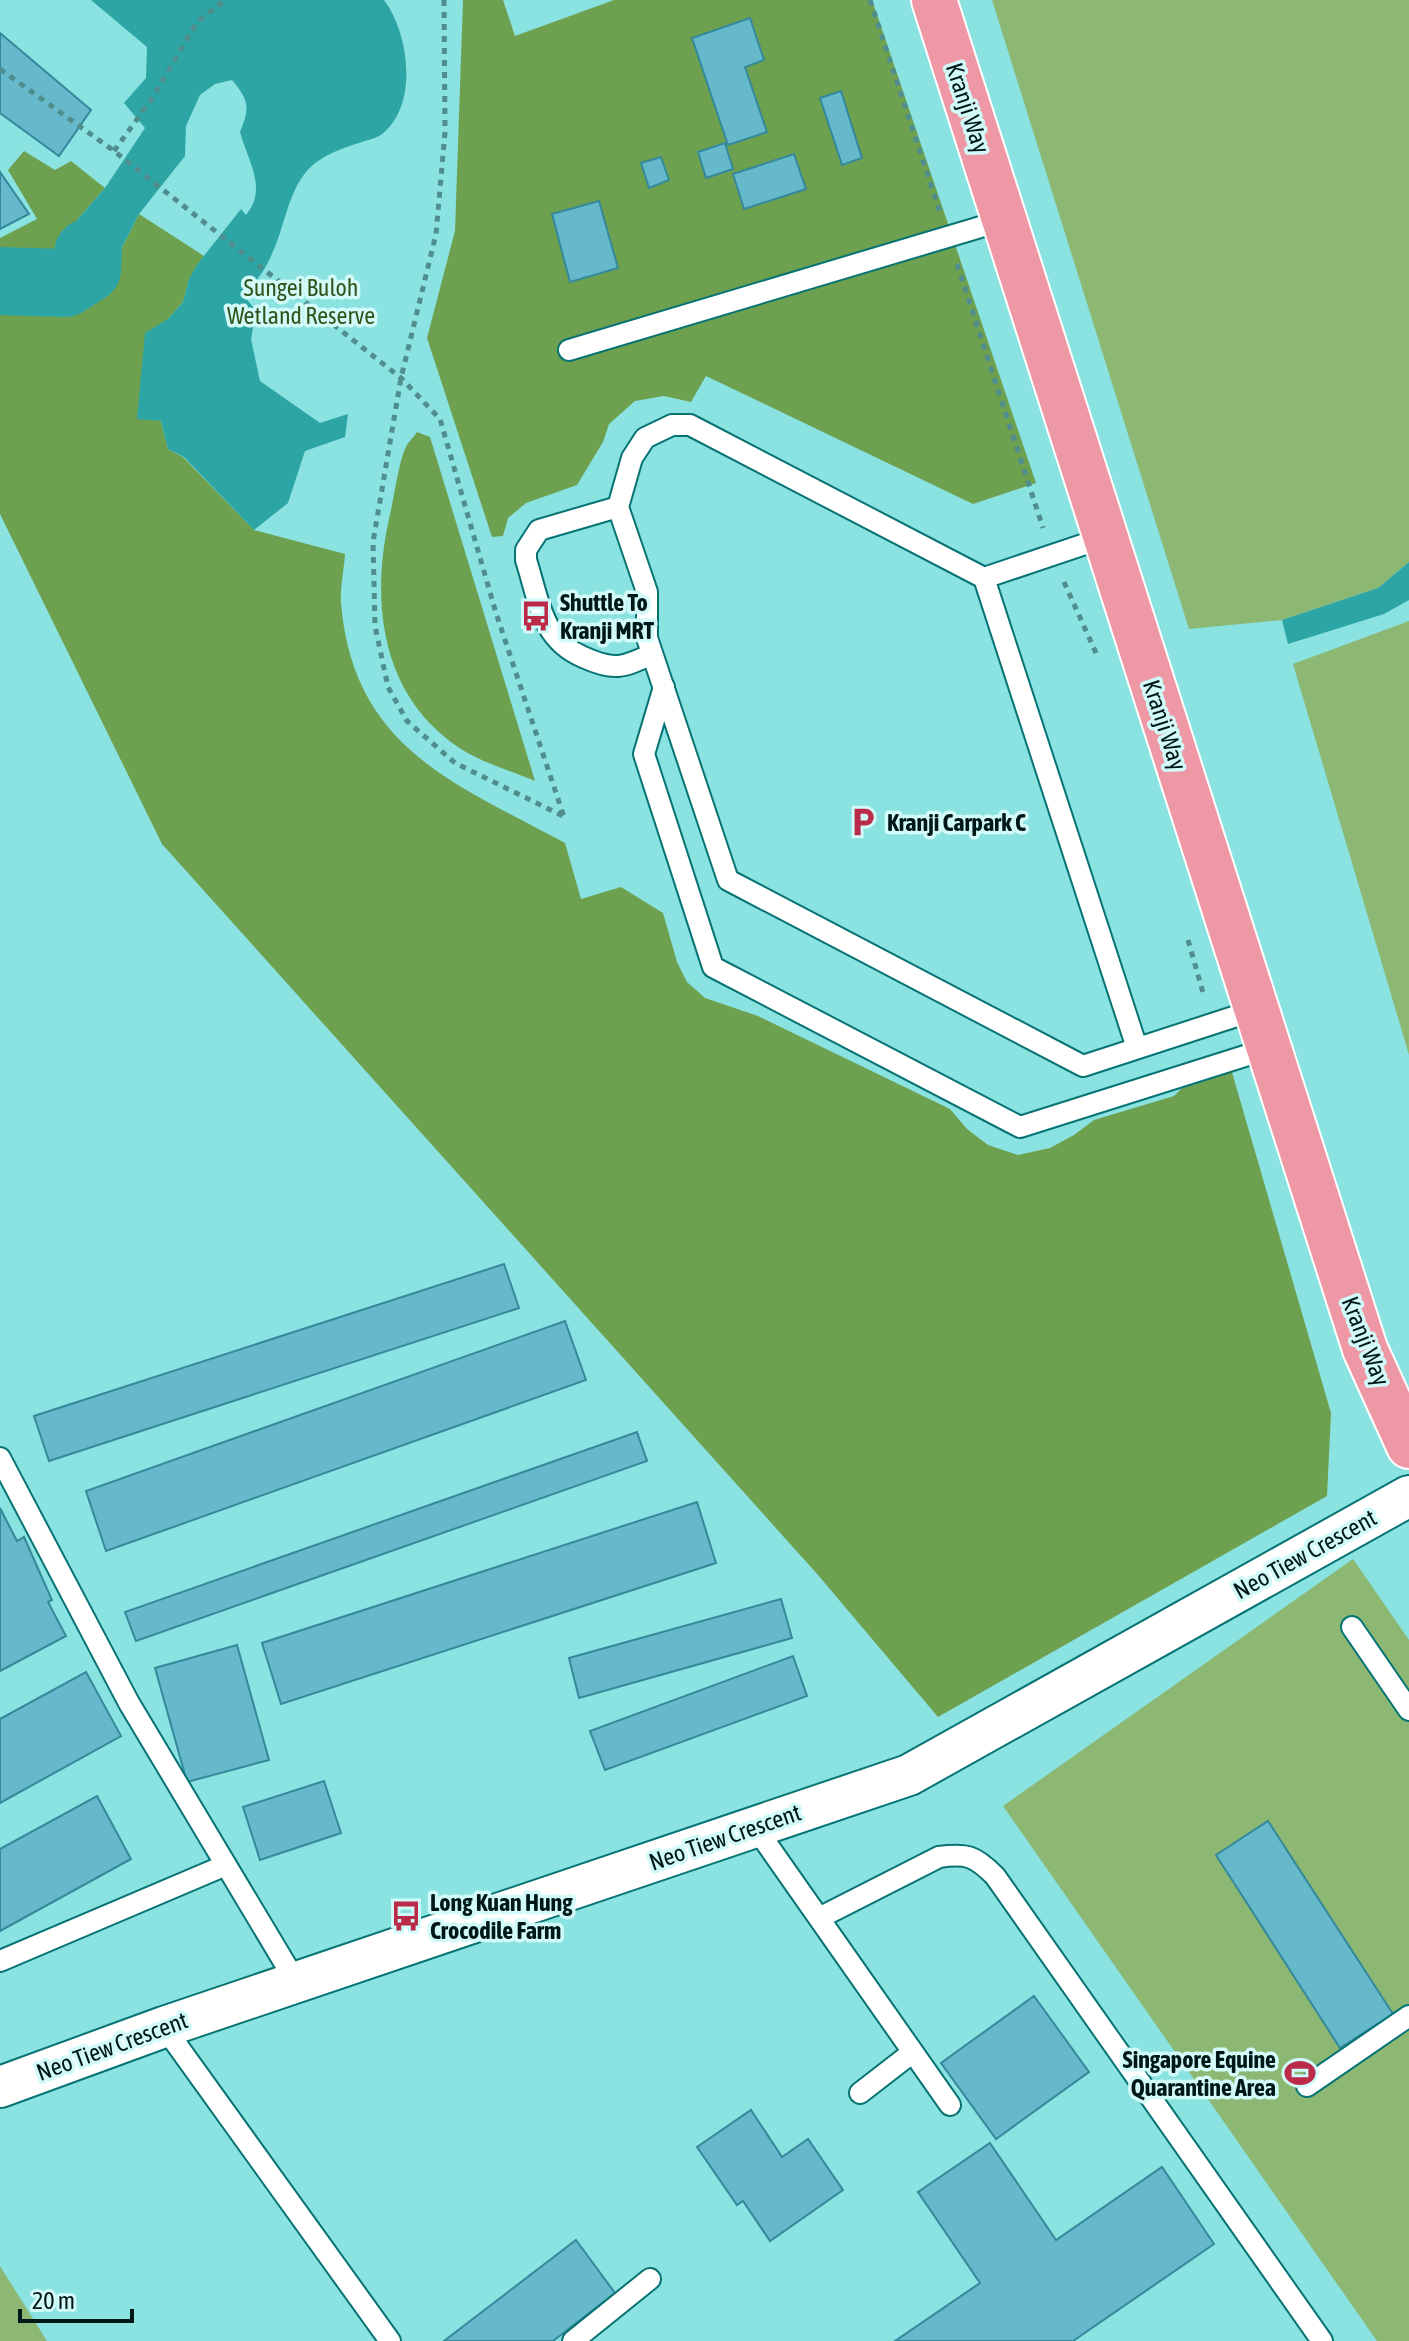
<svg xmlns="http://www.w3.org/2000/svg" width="1409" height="2341" viewBox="0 0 1409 2341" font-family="'Asap Condensed',sans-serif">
<rect width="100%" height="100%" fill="#8ae2e1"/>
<path fill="#8cb874" d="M992,0H1409V562L1378,588L1282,620L1189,629Z
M1409,621V1055L1293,664Z
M1353,1559L1409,1640V2341H1377L1003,1806Z
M0,2266L47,2341H0Z"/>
<path fill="#6ea14f" d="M463,0H503L515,36L614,0H872L1036,483L973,504L706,376L691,402L664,396L635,401L609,424L603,442L577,485L526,503L508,518L503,536L492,537L427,338L455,231Z
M24,151L55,170L71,161L105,188L71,227L66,256L53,268L16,278L112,267L139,214L204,256L189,279L183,302L168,319L145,334L161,421L168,449L183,457L254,530L345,554C344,570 340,587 341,603C353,748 454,783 565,843L581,899L621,887L663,913L677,962L687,982L705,998L758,1016L950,1109L967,1129L988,1145L1018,1155L1050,1148L1074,1135L1094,1120L1174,1096L1188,1082L1231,1069L1331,1413L1327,1496L938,1717L818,1575L162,844L0,514V238L37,219L8,170Z
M417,432L430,437L535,781C511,771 483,763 461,749C382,698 370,605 389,519C394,500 398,463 406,447C408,442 414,437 417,432Z"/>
<path fill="#2ea5a5" d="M91,0H384C409,33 419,105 382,134C376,139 366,140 359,143C342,148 318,157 306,172C287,195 284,230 271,256C265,271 253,284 245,297L256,311L251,339L260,381L320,423L348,414L345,437L305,451L288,503L254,530L184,457L168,449L161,421L137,419L145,333L168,319L183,302L189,279L196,266L241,209L246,215C268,189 248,161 240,132C250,108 249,100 232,80L215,84L200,95L186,126L185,156L139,214L112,267L77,301L50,302L15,289V278L53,268L66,256L71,227L105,188L145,128L124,103L146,78L147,47Z
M1409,562V600L1384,614L1288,644L1282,620L1378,588Z"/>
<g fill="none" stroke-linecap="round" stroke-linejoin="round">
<path stroke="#2ea5a5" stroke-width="68" d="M0,281L65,283L87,269L88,253"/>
</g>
<path fill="#66b8cb" stroke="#34899b" stroke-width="2" d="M750,18L764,60L745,67L767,132L728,145L692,38Z
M0,33L91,110L59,156L0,113Z
M841,91L862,158L842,165L820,98Z
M725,143L733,169L706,178L698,152Z
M794,154L806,189L744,209L733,174Z
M661,157L669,180L649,188L641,163Z
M0,172L29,214L0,229Z
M599,201L618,268L570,282L552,214Z
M504,1264L519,1308L49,1461L34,1416Z
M565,1321L586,1380L106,1551L86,1491Z
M637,1432L647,1461L136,1641L125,1612Z
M697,1502L716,1563L281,1704L262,1643Z
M0,1508L17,1541L24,1537L52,1600L48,1602L66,1636L0,1671Z
M781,1599L792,1638L579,1698L569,1658Z
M237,1645L269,1760L187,1782L155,1668Z
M793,1656L807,1696L605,1770L590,1731Z
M86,1672L121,1736L0,1803V1719Z
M324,1781L341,1833L260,1860L243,1807Z
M97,1796L131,1859L0,1931V1849Z
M1268,1821L1393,2014L1340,2048L1216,1855Z
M1034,1996L1089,2072L996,2139L941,2063Z
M751,2110L782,2157L808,2139L843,2190L770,2241L743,2201L737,2205L697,2147Z
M990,2143L1056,2240L1162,2167L1214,2244L1073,2341H895L980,2283L918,2192Z
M576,2240L615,2293L553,2341H444Z"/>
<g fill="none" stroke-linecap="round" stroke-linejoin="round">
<g stroke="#077373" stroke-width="24">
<path id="service" d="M569,350L1004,220
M618,507L539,530L526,550V560C539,600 541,639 583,657C614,671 622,668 652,654
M984,578L1106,537
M664,687L644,754L713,967L1020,1127L1267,1049
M1137,1048L984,578L690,425H672L645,438L632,458L618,507L647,592V638L728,880L1083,1066L1255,1010
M0,1458L129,1703L296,1982
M1352,1627L1409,1710
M755,1827L950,2105
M819,1918L939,1857C967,1853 975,1856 995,1876L1322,2341
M0,1961L226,1865
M164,2027L390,2341
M1307,2086L1409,2016
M860,2093L913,2052
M573,2341L650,2279"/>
</g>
<g stroke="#077373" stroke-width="44">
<path id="minor" d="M0,2087L164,2027L909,1775L1409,1496"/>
</g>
<g stroke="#fff" stroke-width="48">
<path id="primary" d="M934,0L1365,1349L1409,1446"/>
</g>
<path stroke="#508d8d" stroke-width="5" stroke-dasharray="6 6" stroke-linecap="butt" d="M444,0L445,132L436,234L401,378L373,542L375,626L388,687L407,721L455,763L563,816
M870,0L940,212
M0,69L114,151L401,378L440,419L496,613L564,817
M114,151L151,100L197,22L225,0
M957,264L1043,528
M1064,582L1096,653
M1188,940L1204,996"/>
<use href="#service" stroke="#fff" stroke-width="20"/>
<use href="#minor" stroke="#fff" stroke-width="40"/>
<use href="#primary" stroke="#ee98a5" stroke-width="44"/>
</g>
<defs>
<g id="bus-bare" transform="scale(2.4)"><path d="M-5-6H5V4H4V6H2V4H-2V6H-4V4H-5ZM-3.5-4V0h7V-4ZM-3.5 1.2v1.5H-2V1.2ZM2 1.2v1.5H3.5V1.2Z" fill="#bb2a48" stroke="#d1faf9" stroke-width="2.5" paint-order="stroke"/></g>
<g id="parking-bare" transform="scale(2.4)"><path d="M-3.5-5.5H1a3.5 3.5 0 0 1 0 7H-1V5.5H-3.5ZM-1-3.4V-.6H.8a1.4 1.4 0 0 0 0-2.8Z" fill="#bb2a48" stroke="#d1faf9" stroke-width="2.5" paint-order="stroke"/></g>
<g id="stadium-bare" transform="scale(2.4)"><path d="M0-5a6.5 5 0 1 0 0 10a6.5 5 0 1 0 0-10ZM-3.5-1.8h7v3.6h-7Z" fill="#bb2a48" stroke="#d1faf9" stroke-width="2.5" paint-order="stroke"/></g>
</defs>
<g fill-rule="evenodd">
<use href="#bus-bare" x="536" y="616"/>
<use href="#parking-bare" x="863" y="822"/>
<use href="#bus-bare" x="406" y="1916"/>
<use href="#stadium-bare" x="1300" y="2073"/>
</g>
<g text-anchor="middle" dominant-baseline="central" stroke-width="7" stroke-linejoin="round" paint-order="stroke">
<g font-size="24" fill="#001717" stroke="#d1faf9">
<text transform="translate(968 108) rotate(72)">Kranji Way</text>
<text transform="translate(1165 725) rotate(72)">Kranji Way</text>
<text transform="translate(1366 1341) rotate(69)">Kranji Way</text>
<text transform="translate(1305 1554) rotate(-29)">Neo Tiew Crescent</text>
<text transform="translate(725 1837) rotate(-19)">Neo Tiew Crescent</text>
<text transform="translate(112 2046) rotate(-20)">Neo Tiew Crescent</text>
</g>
<g font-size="24" fill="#32541b" stroke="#d1faf9">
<text x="301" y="287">Sungei Buloh<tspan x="301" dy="28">Wetland Reserve</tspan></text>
</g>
<g font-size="24" font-weight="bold" fill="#001717" stroke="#d1faf9" text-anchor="start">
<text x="560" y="602">Shuttle To<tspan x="560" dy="28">Kranji MRT</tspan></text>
<text x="887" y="822">Kranji Carpark C</text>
<text x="430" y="1902">Long Kuan Hung<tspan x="430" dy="28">Crocodile Farm</tspan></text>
<text x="1276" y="2059" text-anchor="end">Singapore Equine<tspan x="1276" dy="28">Quarantine Area</tspan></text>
</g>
</g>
<path d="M20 2309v12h112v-12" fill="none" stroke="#001717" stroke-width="4"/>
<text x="32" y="2309" font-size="24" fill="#001717" stroke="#d1faf9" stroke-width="6" paint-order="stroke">20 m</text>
</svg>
